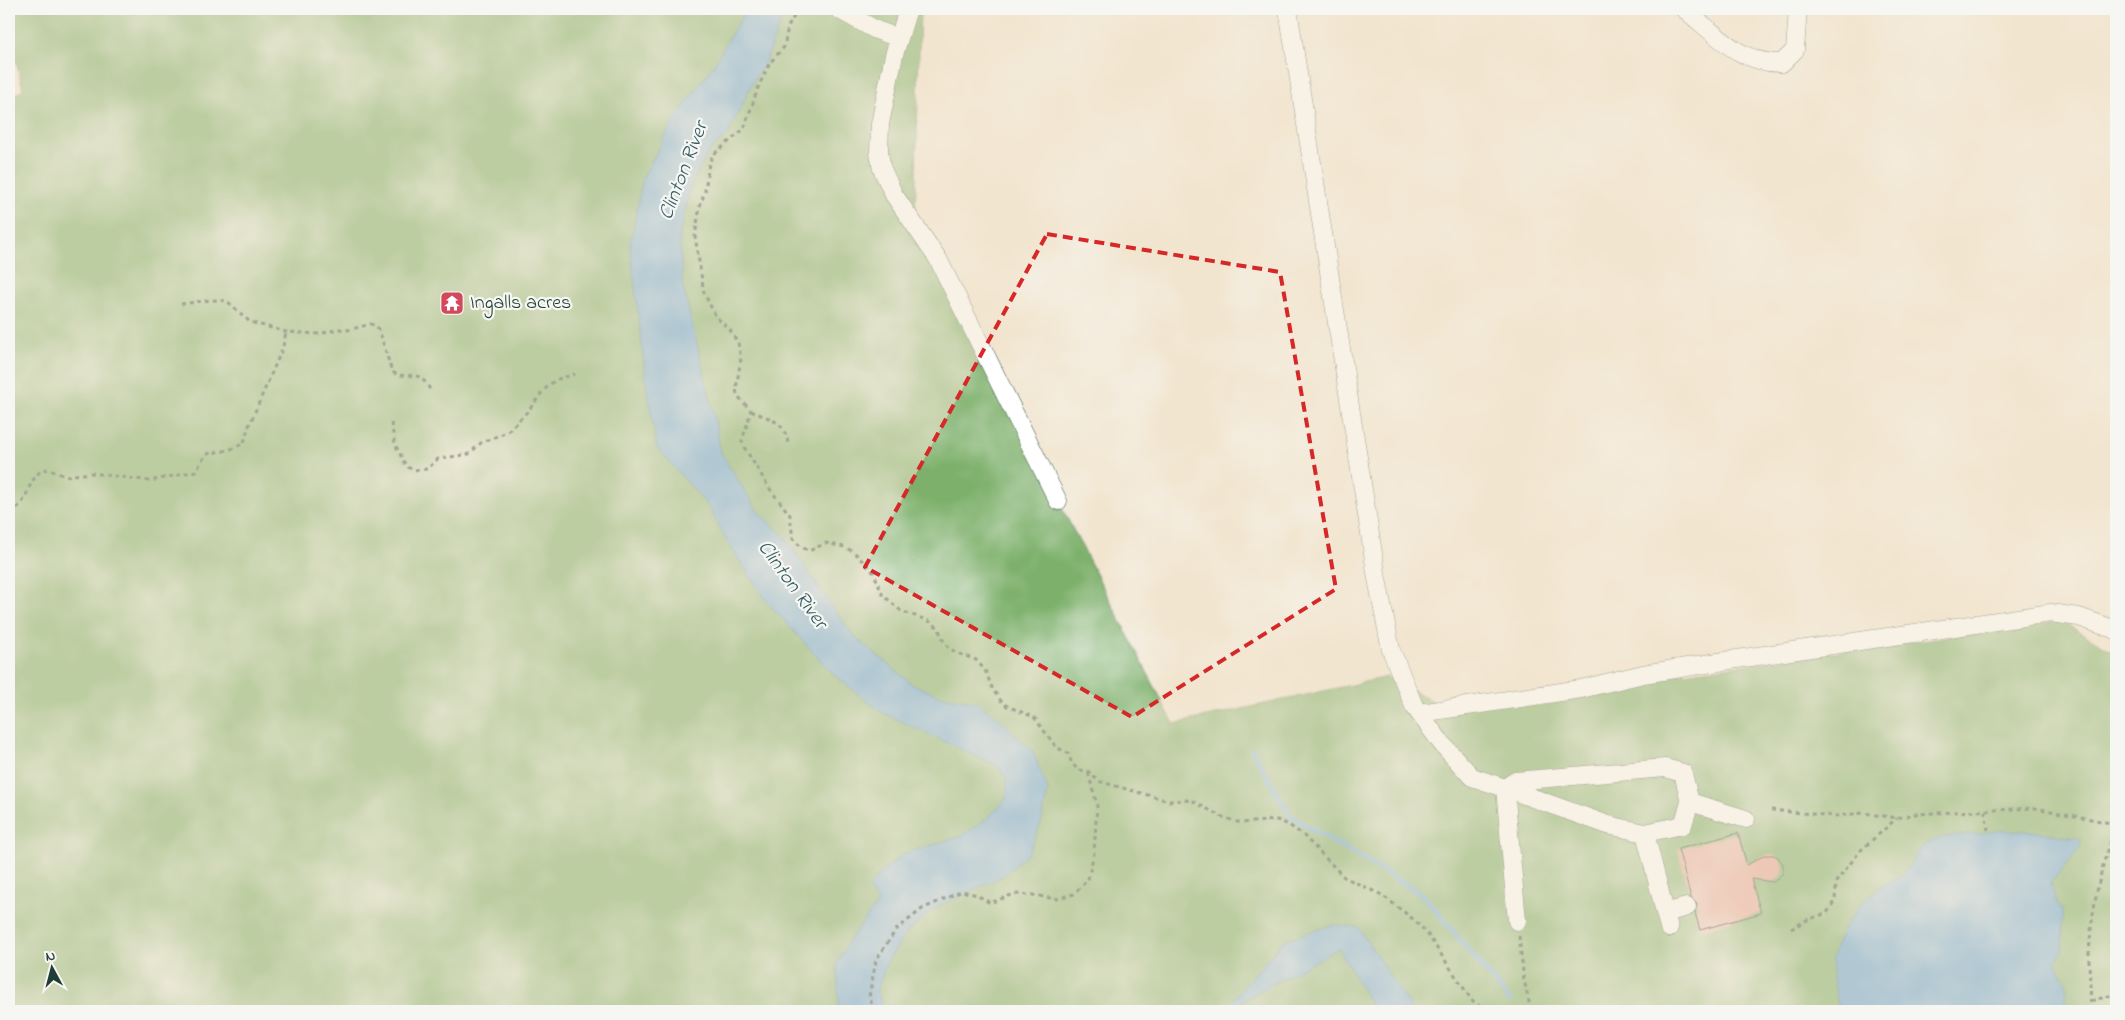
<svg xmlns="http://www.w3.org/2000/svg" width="2125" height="1020" viewBox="0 0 2125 1020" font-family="'Indie Flower',sans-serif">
<rect width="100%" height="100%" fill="#f6f6f2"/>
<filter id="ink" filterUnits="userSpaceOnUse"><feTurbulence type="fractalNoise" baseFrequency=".02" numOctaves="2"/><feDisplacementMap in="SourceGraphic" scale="10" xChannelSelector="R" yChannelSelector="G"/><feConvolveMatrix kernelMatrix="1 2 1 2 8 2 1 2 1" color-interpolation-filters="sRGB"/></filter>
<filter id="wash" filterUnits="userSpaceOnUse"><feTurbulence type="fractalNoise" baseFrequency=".0096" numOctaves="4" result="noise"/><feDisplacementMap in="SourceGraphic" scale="20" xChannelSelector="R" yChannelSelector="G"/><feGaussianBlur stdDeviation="1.12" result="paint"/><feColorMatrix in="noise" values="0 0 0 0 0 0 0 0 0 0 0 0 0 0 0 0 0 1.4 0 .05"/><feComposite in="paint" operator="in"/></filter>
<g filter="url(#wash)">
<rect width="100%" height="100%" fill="#f2e5cf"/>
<path fill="#7db06b" stroke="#4e7650" d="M9,9H920L915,225L1174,724L1387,677L1443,706L2061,621L2116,653V1011H9V99L23,89L9,33Z"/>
<path fill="#63a5d7" stroke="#417186" d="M746,9H785L765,63L754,80L727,136L710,150L691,185L679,237L683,287L711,401L721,453L758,512L785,537L835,611L854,636L912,684L939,695L976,702L998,717L1033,752L1048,790L1041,823L1028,853L1003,876L937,907L908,931L886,964L877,991L884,1011H839L837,963L849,940L878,903L868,888L879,875L903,854L962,836L989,817L1006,799L1007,779L997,766L881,712L832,673L768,603L729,545L709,507L657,448L647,389L630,245L643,177L674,120L713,66Z
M2000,830L2040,832L2081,839L2079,849L2051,882L2055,900L2062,910L2063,933L2062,951L2056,962L2067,986L2065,1011H1840C1836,1005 1836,996 1835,989C1833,980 1831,968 1832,959C1836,937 1855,909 1871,894C1879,886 1892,883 1900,876C1912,867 1914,851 1926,844C1950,831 1975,837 2000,830Z
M1333,925L1358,927L1413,1011H1374L1339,948L1223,1011L1284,940Z"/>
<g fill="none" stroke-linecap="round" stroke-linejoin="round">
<path stroke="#63a5d7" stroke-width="5" d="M1252,749L1290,816L1423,895L1510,1001"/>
</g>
<g id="blocks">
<path fill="#e8a499" d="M1738,833L1747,865L1765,855H1774L1778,857L1783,864V873L1774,882L1751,879L1761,913L1700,930L1695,913L1697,904L1691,898L1678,849Z"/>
</g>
</g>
<g filter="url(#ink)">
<use href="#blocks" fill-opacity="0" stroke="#3f564b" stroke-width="1"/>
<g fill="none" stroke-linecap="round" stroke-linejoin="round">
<g stroke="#3f564b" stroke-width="19">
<path id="minor" d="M838,9L876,30L899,38
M908,9L894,55L880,124L879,153L882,169L894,195L938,259L1058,501
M1288,9L1377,579L1391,650L1414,706L1442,744L1472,777L1505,788L1517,921
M1684,9C1716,34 1740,64 1782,63L1795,50L1798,9
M1420,713L1581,689L1643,674L1737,659L2051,613L2079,617L2116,630
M1665,768L1683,773L1690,802L1683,825L1645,833L1608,825L1505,788L1515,781Z
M1690,802L1746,819
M1645,833L1669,928
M1665,913L1687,907"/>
</g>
<path stroke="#3f564b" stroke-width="3" stroke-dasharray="4 4" stroke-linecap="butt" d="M798,9L788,27L784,47L769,64L758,88L744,129L713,155L709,163L705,191L700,206L695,236L704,293L716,317L730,330L738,343L741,358L736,389L737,395L751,411L742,441L744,447L770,489L790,515L793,539L800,546L809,551L826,543L844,547L854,552L874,573L882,594L901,611L929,621L939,628L941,637L949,648L957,653L976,660L985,670L993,690L1001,701L1007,706L1034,717L1056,747L1068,753L1072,764L1079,770L1088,771L1098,781L1169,801L1185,800L1193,801L1222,817L1241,823L1277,820L1289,825L1304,836L1344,877L1382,895L1413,919L1426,932L1473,1002L1487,1011
M181,304L211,300L227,301L250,322L286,332L319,334L339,329L348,330L371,324L377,327L381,336L392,372C413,382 416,365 431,391
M751,411C772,420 784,420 789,446
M391,423L395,444L406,466L413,470L427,469L438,459L469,454L482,442L507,432L529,410L543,391L555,380L575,374
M9,511C30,506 24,484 42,470L48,469L65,476L92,473L150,481L196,471L206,454L229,450L244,443L248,428L283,347L286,332
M1771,810L1834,816L1863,813L1897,818L1915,814L2035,808L2116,824
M1985,811L1988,830
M1791,929L1807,920L1827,913L1835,900L1836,882L1860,851L1897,818
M1519,936L1524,980L1531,1011
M2091,1001L2116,994
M875,1011L869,997L876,960L896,930L922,909L962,891L977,895L990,903L1014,894L1033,895L1056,899L1074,894L1088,879L1094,853L1097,805L1088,772
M2090,1011C2092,988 2087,965 2090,942C2093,902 2102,862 2116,825"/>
<use href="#minor" stroke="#fff" stroke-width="18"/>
</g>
</g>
<path d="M0 0H2125V1020H0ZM1047,234L1280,272L1336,589L1132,717L865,567Z" fill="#f2e5cf" fill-opacity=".55" fill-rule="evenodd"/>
<path fill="none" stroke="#d62828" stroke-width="4" stroke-dasharray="10 6" stroke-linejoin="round" d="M1047,234L1280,272L1336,589L1132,717L865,567Z"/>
<defs>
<g id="temple-square" transform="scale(1.25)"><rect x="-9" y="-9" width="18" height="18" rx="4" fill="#d1495b" stroke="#f6f6f2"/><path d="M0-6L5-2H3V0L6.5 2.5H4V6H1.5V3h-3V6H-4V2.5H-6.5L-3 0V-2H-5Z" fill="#fff"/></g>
</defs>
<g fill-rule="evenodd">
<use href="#temple-square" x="452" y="303"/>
</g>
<g text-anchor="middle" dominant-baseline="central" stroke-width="4.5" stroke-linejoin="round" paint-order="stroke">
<g font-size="20" fill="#1f3d34" stroke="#f6f6f2" text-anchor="start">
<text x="470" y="303">Ingalls acres</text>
</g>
<g font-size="21" font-style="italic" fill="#335c65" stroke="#f6f6f2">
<text transform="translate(684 171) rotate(-69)">Clinton River</text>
<text transform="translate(792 585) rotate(54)">Clinton River</text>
</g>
</g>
<rect width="2125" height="1020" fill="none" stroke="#f6f6f2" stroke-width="30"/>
<g transform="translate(52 968) rotate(353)" stroke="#f6f6f2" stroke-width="4" paint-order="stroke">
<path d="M0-4L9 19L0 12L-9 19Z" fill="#1f3d34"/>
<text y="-8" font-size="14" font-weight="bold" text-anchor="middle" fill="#1f3d34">N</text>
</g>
</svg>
